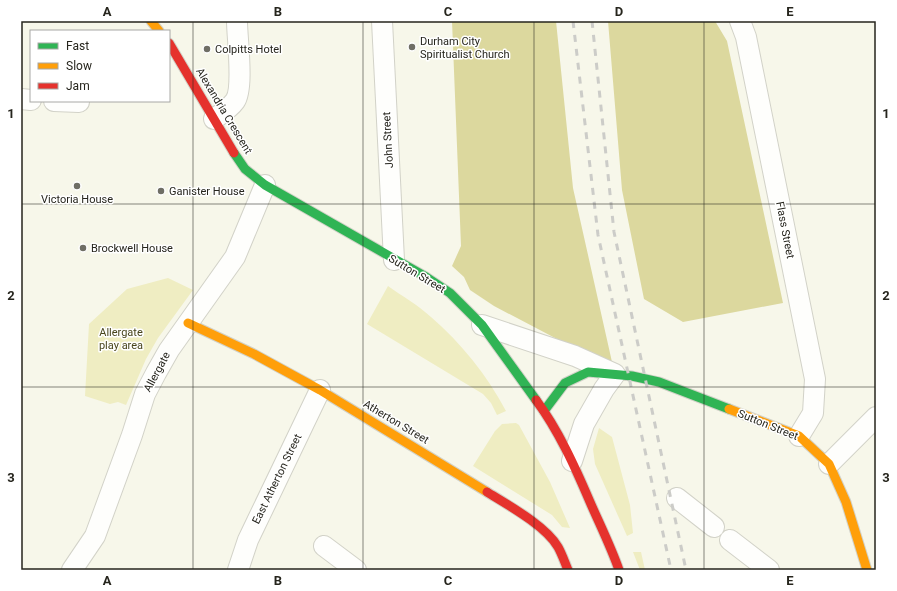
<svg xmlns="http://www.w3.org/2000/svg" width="897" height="591" viewBox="0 0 897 591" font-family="Roboto,sans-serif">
<rect width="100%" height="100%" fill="#f7f7ea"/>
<path fill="#efedc2" d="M168,278L193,290L158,338L146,359L126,405L118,402L110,404L85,396L89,324L127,289Z
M388,286C402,296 418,305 431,317C461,343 487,375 506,411L497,415L491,403L483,394L367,324Z
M516,423L519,425L550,482L570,528L562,527L552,515L473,466L495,431L502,424Z
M599,428L612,437L630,505L633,533L627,536L595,464L593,449Z
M633,552H641L645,570H640Z"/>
<path fill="#dcd89e" d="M452,21H556L573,188L612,362L576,349L494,306L470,290L464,277L452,266L461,246Z
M608,21H715L727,41L783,303L683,322L644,299L622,190Z"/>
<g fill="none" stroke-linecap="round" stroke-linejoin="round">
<g stroke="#d2d2c8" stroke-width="22">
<path id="street" d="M382,21L394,260
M740,21L746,37L815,379L813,413L799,436
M21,99L31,100
M54,101L79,102
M214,119C221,114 230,108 235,101C244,88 237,38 237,21
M482,325L575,356L615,374L604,389L584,424L572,461
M829,464L876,417
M677,498L714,527
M730,540L769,570
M324,546L356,570
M72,570L95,536L132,435L145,394L156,373L169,350L235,257L265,185
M238,570L248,540L320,390"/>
</g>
<g stroke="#d2d2c8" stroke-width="11">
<path id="fast" d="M234,153L245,169L265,185L426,277L450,293L482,325L536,400
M544,411L565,383L588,372L632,376L659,382L729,409"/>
</g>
<g stroke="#d2d2c8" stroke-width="11">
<path id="slow" d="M151,21L159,31
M188,323L254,354L320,390L487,492
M729,409L799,436L829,464L846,502L867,570"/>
</g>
<g stroke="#d2d2c8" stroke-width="11">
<path id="jam" d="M169,43L234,153
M536,400C559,431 575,467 590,502C600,525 611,547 619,570
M487,492C508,505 546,526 558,547C562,554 565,563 568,570"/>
</g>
<use href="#street" stroke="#fefefc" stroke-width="20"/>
<use href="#fast" stroke="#30b455" stroke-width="9"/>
<use href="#slow" stroke="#ff9f0a" stroke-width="9"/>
<use href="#jam" stroke="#e5322d" stroke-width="9"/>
<path stroke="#ccccc8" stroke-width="3" stroke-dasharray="7 7" stroke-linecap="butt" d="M573,21L598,235L671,570
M592,21L614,232L686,570"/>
</g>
<path fill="none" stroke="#26251d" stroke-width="1" stroke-opacity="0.55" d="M193,21V570M363,21V570M534,21V570M704,21V570M21,204H876M21,387H876"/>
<g fill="#6f6e65" stroke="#fff" stroke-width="1.5">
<circle cx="412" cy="47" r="4"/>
<circle cx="207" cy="49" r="4"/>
<circle cx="77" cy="186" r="4"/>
<circle cx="161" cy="191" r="4"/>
<circle cx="83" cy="248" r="4"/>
</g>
<g text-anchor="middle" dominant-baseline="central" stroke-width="3" stroke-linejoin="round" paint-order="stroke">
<g font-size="11" fill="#26251d" stroke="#fff" text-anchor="start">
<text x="420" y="41">Durham City<tspan x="420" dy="13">Spiritualist Church</tspan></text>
<text x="215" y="49">Colpitts Hotel</text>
<text x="169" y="191">Ganister House</text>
<text x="77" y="199" text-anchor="middle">Victoria House</text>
<text x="91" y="248">Brockwell House</text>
</g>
<g font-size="11" fill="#26251d" stroke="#fff">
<text transform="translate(224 111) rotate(59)">Alexandria Crescent</text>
<text transform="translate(388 140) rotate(-93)">John Street</text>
<text transform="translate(785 230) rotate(79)">Flass Street</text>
<text transform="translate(417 274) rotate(31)">Sutton Street</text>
<text transform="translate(157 372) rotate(-62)">Allergate</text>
<text transform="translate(396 422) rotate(31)">Atherton Street</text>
<text transform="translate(768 425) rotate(22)">Sutton Street</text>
<text transform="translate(277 479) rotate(-64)">East Atherton Street</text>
</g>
<g font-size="11" fill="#48451d" stroke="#fff">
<text x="121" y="332">Allergate<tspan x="121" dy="13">play area</tspan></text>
</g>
</g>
<rect width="897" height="591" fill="none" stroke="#ffffff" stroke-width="44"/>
<rect x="30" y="30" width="140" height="72" fill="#ffffff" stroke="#a8a8a5"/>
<rect x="38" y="43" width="20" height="6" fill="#30b455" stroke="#a8a8a5"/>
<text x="66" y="50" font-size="12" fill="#26251d">Fast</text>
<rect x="38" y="63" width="20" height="6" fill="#ff9f0a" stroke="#a8a8a5"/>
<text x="66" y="70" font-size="12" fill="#26251d">Slow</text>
<rect x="38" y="83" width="20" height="6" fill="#e5322d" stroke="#a8a8a5"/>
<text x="66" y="90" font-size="12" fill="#26251d">Jam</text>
<rect x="22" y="22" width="853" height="547" fill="none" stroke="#26251d" stroke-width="1.5"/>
<g font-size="13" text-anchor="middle" font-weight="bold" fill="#26251d">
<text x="107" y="16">A</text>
<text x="278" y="16">B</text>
<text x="448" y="16">C</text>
<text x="619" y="16">D</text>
<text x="790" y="16">E</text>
<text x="11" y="118">1</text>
<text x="886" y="118">1</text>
<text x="11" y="300">2</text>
<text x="886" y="300">2</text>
<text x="11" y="482">3</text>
<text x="886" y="482">3</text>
<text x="107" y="585">A</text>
<text x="278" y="585">B</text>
<text x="448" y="585">C</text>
<text x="619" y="585">D</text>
<text x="790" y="585">E</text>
</g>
</svg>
